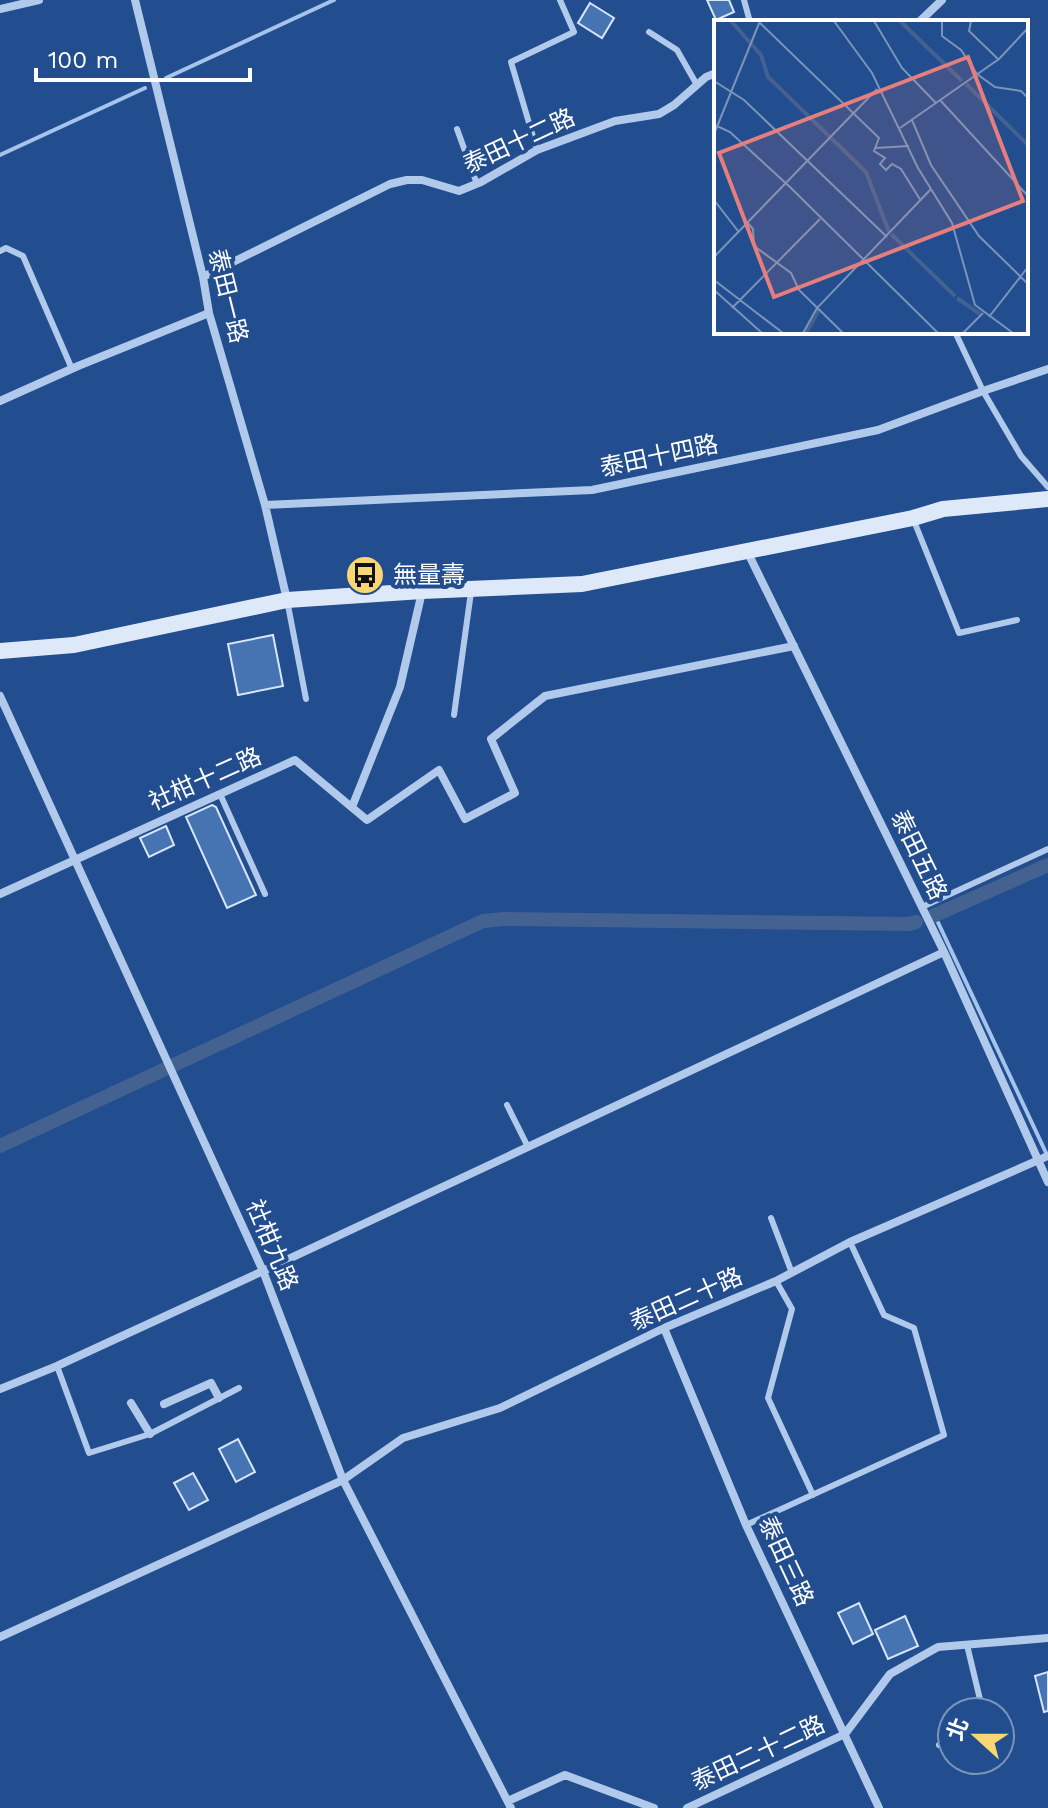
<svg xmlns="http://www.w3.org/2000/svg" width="1048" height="1808" viewBox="0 0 1048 1808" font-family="'Work Sans','Noto Sans TC',sans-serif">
<rect width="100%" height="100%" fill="#224d8e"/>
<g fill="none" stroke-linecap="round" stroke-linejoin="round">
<path stroke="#a5c4ed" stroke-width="4" d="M166,78L334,0
M0,155L145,88
M935,916L1047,1155"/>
<path stroke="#436191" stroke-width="14" d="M933,916L1048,865
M0,1146L483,921L504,919L910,924L916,922"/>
</g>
<path fill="#4674b3" stroke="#d7e5f9" stroke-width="2" d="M707,0H729L734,12L716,20Z
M590,3L614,18L602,38L578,23Z
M273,635L283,686L238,695L228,644Z
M212,805L216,807L256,895L227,908L186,817Z
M166,826L174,845L149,857L140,838Z
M238,1439L255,1472L236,1482L219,1449Z
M193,1473L208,1500L189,1510L174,1483Z
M859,1603L873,1634L853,1644L838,1613Z
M905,1616L918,1646L888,1659L875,1630Z
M1048,1672V1711L1044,1712L1035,1676Z"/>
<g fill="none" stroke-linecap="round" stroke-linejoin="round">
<path stroke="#b1caec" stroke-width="6" d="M744,0L750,22
M649,32L677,50L697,85
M457,129L477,184
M537,150L511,62L574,32L560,0
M0,251L6,248L23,256L72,369
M955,332L983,391L1021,456L1048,487
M914,521L959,633L1017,620
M287,600L306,699
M454,715L471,592
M220,794L265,894
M922,907L1048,849
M507,1105L528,1147
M771,1218L792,1273
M776,1281L792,1309L768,1398L813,1495
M57,1366L89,1453L150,1434L239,1388
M746,1525L944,1435L914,1328L884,1315L850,1242
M967,1645L983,1712
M939,1745L952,1738"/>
<path stroke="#b1caec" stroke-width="8" d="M135,0L203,277L209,313L265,505L287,600
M0,9L39,0
M834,22H856
M919,22L942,0
M203,277L390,184L407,180H422L459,191L481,182L537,150L615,121L659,114L674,105L706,77L716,73
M0,401L78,366L209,313
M265,505L592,490L878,430L983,391L1048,369
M747,551L944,952L1048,1182
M0,696L263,1271L343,1480L511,1808
M352,807L400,687L422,592
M0,894L295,760L367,820L439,770L465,819L515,793L491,739L545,696L794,646
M664,1328L746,1525L879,1808
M0,1389L57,1366L263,1271L944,952
M131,1403L150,1434
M164,1404L211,1383L219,1398
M0,1637L343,1480L403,1438L500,1408L664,1328L776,1281L850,1242L1048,1156
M508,1801L565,1775L654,1808
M687,1808L845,1734L890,1674L938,1647L1048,1638"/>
<path stroke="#dde8f9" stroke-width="16" d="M0,651L74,645L287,600L422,591L582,584L913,518L943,509L1048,499"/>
</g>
<defs>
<g id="bus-disc" transform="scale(2)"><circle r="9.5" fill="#f8d674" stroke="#224d8e"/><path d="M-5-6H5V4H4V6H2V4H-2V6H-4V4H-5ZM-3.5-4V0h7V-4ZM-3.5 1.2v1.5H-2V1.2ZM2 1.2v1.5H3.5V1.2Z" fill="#111"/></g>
</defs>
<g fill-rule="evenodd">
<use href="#bus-disc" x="365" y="575"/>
</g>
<g text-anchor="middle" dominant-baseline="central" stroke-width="8" stroke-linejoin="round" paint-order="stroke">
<g font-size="24" fill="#fff" stroke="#224d8e">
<text transform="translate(519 141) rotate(-25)">泰田十二路</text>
<text transform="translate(228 296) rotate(76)">泰田一路</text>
<text transform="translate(659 456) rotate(-12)">泰田十四路</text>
<text transform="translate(205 779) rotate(-24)">社柑十二路</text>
<text transform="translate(919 855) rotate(64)">泰田五路</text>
<text transform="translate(272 1245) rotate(67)">社柑九路</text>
<text transform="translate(686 1299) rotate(-24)">泰田二十路</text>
<text transform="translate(786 1561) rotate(65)">泰田三路</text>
<text transform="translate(758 1753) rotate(-25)">泰田二十二路</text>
</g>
<g font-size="24" fill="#fff" stroke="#224d8e" text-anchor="start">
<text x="393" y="575">無量壽</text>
</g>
</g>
<g transform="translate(714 20)">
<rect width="314" height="314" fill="#224d8e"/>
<path fill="none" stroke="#436191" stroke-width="4" d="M17,1L47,35L54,57L152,152L175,212M186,1L248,61M252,64L314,125M177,214L241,276M243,278L266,294M92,313L105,290"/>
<path fill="none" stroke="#7a94bb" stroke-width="2" d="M120,1L158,53L204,148L238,203L261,285L299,313M160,1L188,48L222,83M228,1V16L247,30L263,54L281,67L307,71L314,78M257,1L255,11L284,39M46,3L165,118L160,131L171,138L166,144L172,150L178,144L187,149L207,181M0,61L30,80L173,217M226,80L314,176M198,100L217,145L265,216L314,264M3,106L16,112L77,168L224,313M186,108L285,39L314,8M0,114L46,1M161,128L195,126M0,180L24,211M33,202L39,209L40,226L77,253L85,270L129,313M0,237L163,69M0,260L69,313M0,270L48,313M18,288L106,199M275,297L314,247M89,313L103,288L217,169M249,313L269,293"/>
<path fill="#e67e7e" fill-opacity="0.15" stroke="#e67e7e" stroke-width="4" d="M254,37L309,181L60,277L5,133Z"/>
<rect width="314" height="314" fill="none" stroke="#fff" stroke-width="4"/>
</g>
<g transform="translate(976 1736) rotate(291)"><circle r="38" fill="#224d8e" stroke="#7a94bb" stroke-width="2"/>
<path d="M0-6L14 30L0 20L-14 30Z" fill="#f8d674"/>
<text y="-12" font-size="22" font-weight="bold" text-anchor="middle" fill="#ffffff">北</text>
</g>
<path d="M36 68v12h214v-12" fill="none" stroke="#ffffff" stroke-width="4"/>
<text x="48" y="68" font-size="24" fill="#ffffff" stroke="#224d8e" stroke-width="6" paint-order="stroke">100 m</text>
</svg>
